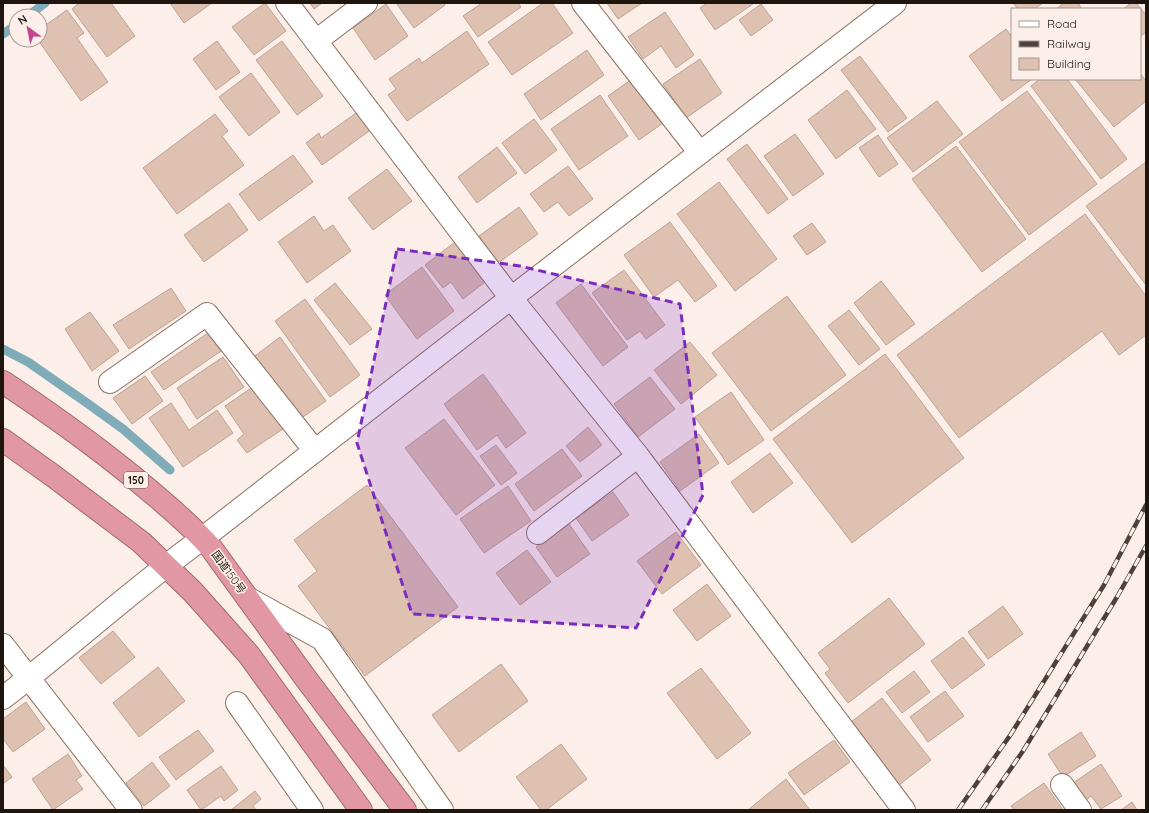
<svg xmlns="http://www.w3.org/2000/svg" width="1149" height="813" viewBox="0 0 1149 813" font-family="Quicksand,'Noto Sans JP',sans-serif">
<rect width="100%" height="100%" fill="#fcefe9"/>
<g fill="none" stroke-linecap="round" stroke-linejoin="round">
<path stroke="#7facb8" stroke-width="9" d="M28,16L45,3
M3,34L16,25
M3,349L28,362L87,403L123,429L170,470"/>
</g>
<path fill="#dec1b1" stroke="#bda292" d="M79,3H111L135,36L107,57L72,9Z
M170,3H212L184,23Z
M265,3L286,31L254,55L232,27Z
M310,3H322L314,9Z
M396,3H444L445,5L414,28Z
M482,3H518L521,7L478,37L463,16Z
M543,3H552L573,33L512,75L488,42Z
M607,3H642L618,19Z
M707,3H752L753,4L715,30L700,8Z
M1013,3H1043L1034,9H1018Z
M1064,3H1078L1082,9H1056Z
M1131,3H1136L1146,15V32L1140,37V9H1123Z
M386,4L408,36L375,60L353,28Z
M761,4L773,20L751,36L739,20Z
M67,10L84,33L77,38L108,82L81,101L38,40H40V29Z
M665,12L694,55L676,68L661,46L643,59L628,37Z
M1006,29L1012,37V79H1032L1002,101L969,56Z
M467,31L489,64L407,121L388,95L396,89L389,79L419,58L422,63Z
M217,41L240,72L216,90L193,59Z
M282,41L323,96L297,115L256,60Z
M587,50L604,75L541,120L524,94Z
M860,56L907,118L888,132L841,70Z
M700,59L722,93L686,118L663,84Z
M251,73L280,112L249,136L219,97Z
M1140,73L1146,81V101L1114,127L1075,79H1140Z
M632,79L663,123L639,140L608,96Z
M1040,79H1067L1127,159L1101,179L1031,86Z
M847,90L876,129L836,159L808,120Z
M1027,91L1097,184L1029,235L959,142Z
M600,95L628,136L579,170L551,129Z
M937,101L963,134L913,172L887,138Z
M359,111L372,129L322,165L306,143L319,133L321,138Z
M215,114L228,131L222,136L244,165L177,214L143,168Z
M534,119L557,150L525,174L502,143Z
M795,134L824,174L793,196L764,156Z
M878,135L898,164L879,177L859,148Z
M747,144L788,199L768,214L727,159Z
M956,146L1026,239L982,272L912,179Z
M497,147L517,173L477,203L458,177Z
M293,155L313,182L259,221L239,194Z
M1146,162V285L1086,206Z
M568,166L593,199L569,216L558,202L544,212L530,194Z
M387,169L412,201L373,230L348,198Z
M719,182L777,259L735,291L677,214Z
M229,203L248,230L204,262L184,235Z
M519,207L538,234L498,263L479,236Z
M1085,214L1146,296V335L1119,355L1102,331L959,438L897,355Z
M314,216L324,231L333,225L351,251L307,283L278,242Z
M670,222L717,286L695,302L678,280L654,297L624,255Z
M812,223L826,242L807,255L793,236Z
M459,239L489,279L463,299L451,282L443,288L425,265Z
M422,267L454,311L417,339L385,295Z
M624,270L665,325L646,339L640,331L627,340L592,293Z
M881,281L915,324L886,345L854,303Z
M335,283L372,329L350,345L314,300Z
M581,284L628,347L603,366L556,303Z
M171,288L186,311L129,349L113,325Z
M787,296L846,375L771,431L712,353Z
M305,299L360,375L330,397L275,321Z
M849,310L880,349L859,365L828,326Z
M90,312L119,351L92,371L65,329Z
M208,333L221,351L164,390L151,372Z
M280,337L326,401L300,419L255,356Z
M690,342L717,375L681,404L654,370Z
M885,354L964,458L852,543L773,439Z
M223,357L244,387L197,419L177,388Z
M483,374L526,433L506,448L497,435L477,450L444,404Z
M145,376L163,401L132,424L113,398Z
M650,377L675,409L638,437L614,404Z
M254,386L283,429L247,453L237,440L244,434L225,406Z
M731,392L764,440L728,465L695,417Z
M171,403L189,430L217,410L233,433L183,467L149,418Z
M444,419L495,485L456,515L405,448Z
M588,427L602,445L580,462L566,446Z
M699,434L719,463L680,491L660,462Z
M496,445L517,473L501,485L480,456Z
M562,449L582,476L534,511L515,484Z
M770,453L793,483L753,513L731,482Z
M367,485L458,607L365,676L298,586L317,571L294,540Z
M508,486L531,521L484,553L460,519Z
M613,492L629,515L592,541L576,518Z
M569,524L590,554L557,577L536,547Z
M676,532L701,565L662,594L637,561Z
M527,550L551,582L520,605L496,573Z
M707,584L731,616L697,641L673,610Z
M889,598L925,644L848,703L825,673L830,669L818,653Z
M1003,606L1023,634L988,659L968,632Z
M113,631L135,657L101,684L79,658Z
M963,637L985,665L952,689L931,661Z
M501,664L528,701L459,752L432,715Z
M158,667L185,701L139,737L113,703Z
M701,668L751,733L717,759L667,693Z
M914,671L930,692L902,713L886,692Z
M945,691L964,716L928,742L910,717Z
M882,698L931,760L899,785L850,723Z
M26,702L45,729L13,752L3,739V719Z
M198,730L214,751L176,780L159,757Z
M1081,732L1096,756L1063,777L1048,754Z
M834,740L850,762L804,795L788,773Z
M561,744L587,779L546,810H541L516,777Z
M68,754L82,776L76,780L83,789L53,810L32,779Z
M152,762L170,786L144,806L126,783Z
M1101,764L1122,796L1101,809L1091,796L1085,801L1073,783Z
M3,765L12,777L3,784Z
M221,766L238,790L224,801L221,796L201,810L187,790Z
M786,779L810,810H748Z
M1044,783L1063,810H1014L1011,806Z
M255,791L261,799L253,806L256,810H231Z
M1132,802L1137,810H1121Z"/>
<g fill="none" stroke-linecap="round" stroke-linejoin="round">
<g stroke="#8a7061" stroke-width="24">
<path id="minor" d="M287,3L511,298L638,456L904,810
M583,3L700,153
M316,41L366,3
M110,382L207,314L315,451
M538,533L638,456
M249,599L322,639L442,810
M3,645L131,810
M3,698C71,646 134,588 203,538L511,298L895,3
M237,703L312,810
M1062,785L1080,810"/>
</g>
<g stroke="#9d6a70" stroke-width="24">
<path id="highway" d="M3,382C54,416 103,451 150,491C171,509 193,527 212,549L304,676L405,810
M3,440L52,475L141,542L193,592L249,655L361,810"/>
</g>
<use href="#minor" stroke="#fff" stroke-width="22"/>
<use href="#highway" stroke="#e197a4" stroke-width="22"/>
<g stroke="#4c413b" stroke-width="4.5">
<path id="rail" d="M958,810L1011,734L1104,585L1146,505
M982,810L1023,751L1117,597L1146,546"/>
</g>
<use href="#rail" stroke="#fcefe9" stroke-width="3" stroke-dasharray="9" stroke-linecap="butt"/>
</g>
<path fill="#7b2cbf" fill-opacity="0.2" stroke="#7b2cbf" stroke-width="3" stroke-dasharray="8 5" stroke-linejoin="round" d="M397,249L520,266L680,304L703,495L636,628L412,614L357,443Z"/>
<g text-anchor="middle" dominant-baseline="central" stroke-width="3.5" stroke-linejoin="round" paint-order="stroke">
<rect fill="#fcefe9" stroke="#615650" stroke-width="1" x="124" y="472" width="24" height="16" rx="3"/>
<g font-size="10" font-weight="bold" fill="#1f150f">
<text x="136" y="480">150</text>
</g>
<g font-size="11" fill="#1f150f" stroke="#fcefe9">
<text transform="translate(229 572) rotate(54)">国道150号</text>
</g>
</g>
<rect width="1149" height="813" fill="none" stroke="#1f150f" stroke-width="8"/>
<rect x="1011" y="8" width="130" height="72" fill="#fcefe9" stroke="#a49892"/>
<rect x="1019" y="21" width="20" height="6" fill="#ffffff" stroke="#a49892"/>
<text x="1047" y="28" font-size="12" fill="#1f150f">Road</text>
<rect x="1019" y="41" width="20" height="6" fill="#4c413b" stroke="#a49892"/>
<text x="1047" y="48" font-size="12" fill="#1f150f">Railway</text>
<rect x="1019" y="58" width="20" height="12" fill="#dec1b1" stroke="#a49892"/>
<text x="1047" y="68" font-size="12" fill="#1f150f">Building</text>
<g transform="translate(28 28) rotate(327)"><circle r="19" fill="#fcefe9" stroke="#a49892"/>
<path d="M0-3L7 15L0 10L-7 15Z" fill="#c3448f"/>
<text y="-6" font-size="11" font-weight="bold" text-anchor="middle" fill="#1f150f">N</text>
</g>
</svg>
